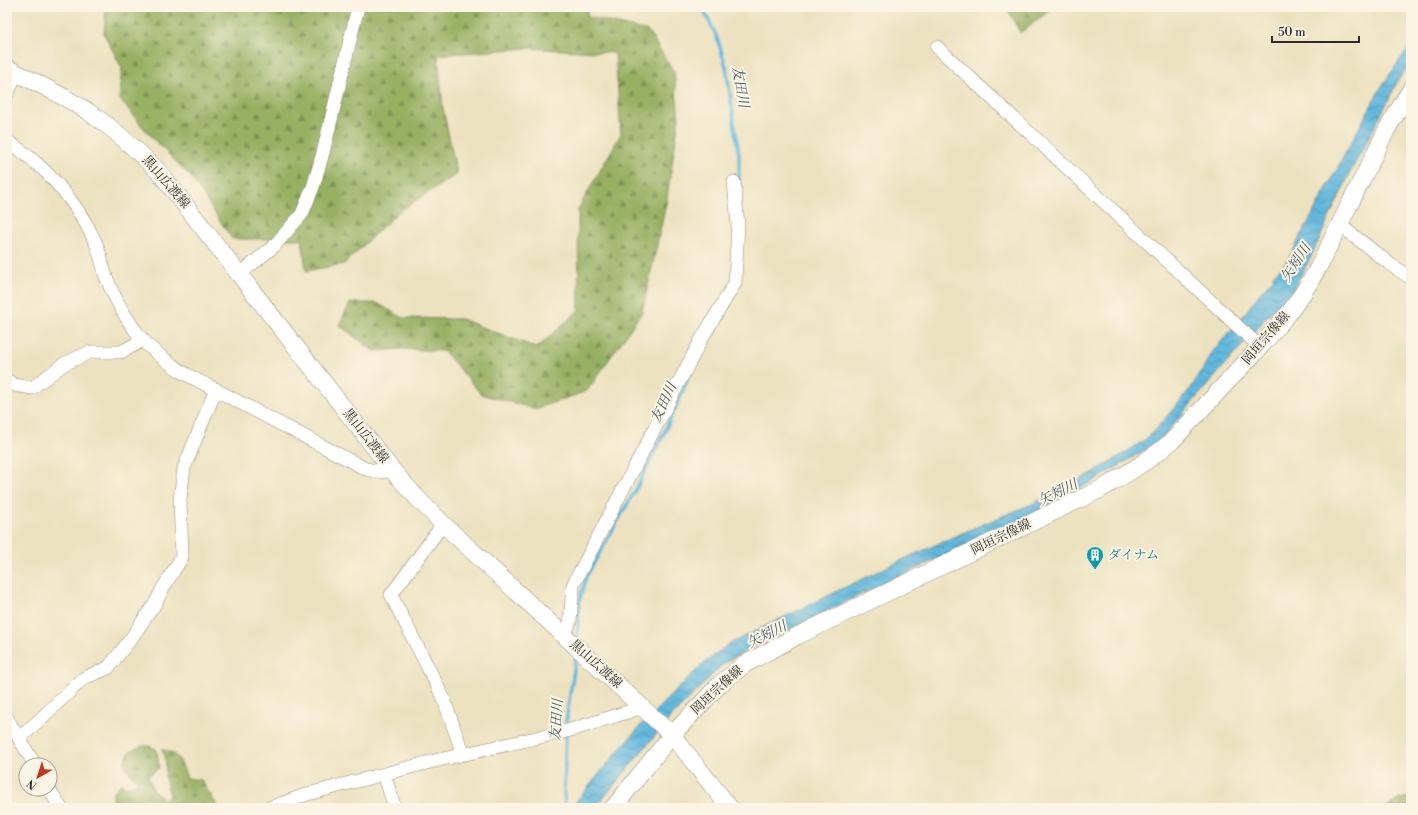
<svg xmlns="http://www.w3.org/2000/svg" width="1418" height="815" viewBox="0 0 1418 815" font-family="'Libre Bodoni','Noto Serif JP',serif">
<defs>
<pattern id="forest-firs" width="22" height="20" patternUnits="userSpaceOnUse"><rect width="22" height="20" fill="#97b062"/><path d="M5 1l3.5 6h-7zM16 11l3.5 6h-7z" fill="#7b8f51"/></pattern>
<pattern id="water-waves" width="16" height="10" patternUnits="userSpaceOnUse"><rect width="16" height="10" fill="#60b8dd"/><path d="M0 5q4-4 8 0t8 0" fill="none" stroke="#4f96b3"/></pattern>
</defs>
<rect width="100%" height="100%" fill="#fcf5e5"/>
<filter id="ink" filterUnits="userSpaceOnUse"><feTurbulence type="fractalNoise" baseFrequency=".025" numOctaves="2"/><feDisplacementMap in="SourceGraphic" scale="8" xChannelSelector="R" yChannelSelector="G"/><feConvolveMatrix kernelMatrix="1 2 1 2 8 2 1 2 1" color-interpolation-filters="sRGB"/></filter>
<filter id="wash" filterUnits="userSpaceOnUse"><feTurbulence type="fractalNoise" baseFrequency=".012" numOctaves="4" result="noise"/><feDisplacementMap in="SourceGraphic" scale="16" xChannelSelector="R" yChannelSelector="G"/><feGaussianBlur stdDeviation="0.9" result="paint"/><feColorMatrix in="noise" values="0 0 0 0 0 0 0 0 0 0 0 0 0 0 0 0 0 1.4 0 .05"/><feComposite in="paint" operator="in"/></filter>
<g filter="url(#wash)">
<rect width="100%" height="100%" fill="#ede2c0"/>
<path fill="url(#forest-firs)" stroke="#616e46" d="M106,7H586L588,17L648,31L674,72L679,118L666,204L642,312L587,391L535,409L481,394L444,351L403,349L374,351L339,325L350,303H377L403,318L461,319L537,348L579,310L578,209L621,134L615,53L527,48L438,55L443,109L457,174L398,212L344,264L306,271L302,239H232L191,177L147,132L119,98L122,68L104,34Z
M1007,7H1055L1020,33Z
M142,746H148L156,749L158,757L159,768L148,776L153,790L164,799L170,795L165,778L166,768L165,756L161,749C180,753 180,761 187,778L201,780L219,808H113V792L121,784L125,787L130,786L138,782L127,769L124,763L130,751Z
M1411,797V808H1386L1399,799Z"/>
<path fill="url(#water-waves)" stroke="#467284" d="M1411,46V62L1398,80L1389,99L1351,171L1309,261L1291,292L1271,312L1164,435L1153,445L1141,452L1099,478L1045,507L943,556L855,597L801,624L758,644L723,664L668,720L595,808H571L619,750L645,721L702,665L729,644L891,565L969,530L1032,504L1091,474L1142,442L1153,433L1191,388L1203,369L1210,355L1243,316L1260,293L1274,278L1273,275L1284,265L1293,251L1380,89L1402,57Z"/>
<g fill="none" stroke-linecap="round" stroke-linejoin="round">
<path stroke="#60b8dd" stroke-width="3.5" d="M702,7L716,35L726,66L739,155V182
M702,352C712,334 726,317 733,297
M577,639L579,603L586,577L636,489L664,433L688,379
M566,728C567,703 574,678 576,653
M565,808L564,792L566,734"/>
</g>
</g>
<g filter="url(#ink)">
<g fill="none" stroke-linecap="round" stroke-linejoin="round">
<g stroke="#8c8676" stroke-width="14">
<path id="minor" d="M937,47L1260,347
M7,94L17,73
M7,141C43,164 74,198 93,237C100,250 102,264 106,277C114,298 128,323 143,340C153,352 168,361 180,371L366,469L382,472L392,470
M1340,225L1391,265L1411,278
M240,274L274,246L302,214L313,187L323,153L358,7
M7,380L14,385L32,388L64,364L90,352H121L143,340
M443,524L391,595L443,697L463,754
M564,636L570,622L573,585L702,338L735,283L738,225L734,182
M7,718L35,765
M19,739L84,678L108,668L130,640L156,602L163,588L182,557L180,499L184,468L216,389
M384,774L395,808
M49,789L61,808
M269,808L308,794L430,762L571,730L643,707"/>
</g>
<g stroke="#8c8676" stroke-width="18">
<path id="major" d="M7,68C36,83 66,96 93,115C118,132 139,152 160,173L392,470L418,499L443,524L672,735L730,808
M613,808L672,735L720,684L745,664L797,636L1101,489C1126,474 1150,460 1172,441L1260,347L1289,313L1303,293L1318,268L1387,129L1411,89"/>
</g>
<use href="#minor" stroke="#fff" stroke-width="13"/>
<use href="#major" stroke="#fff" stroke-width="17"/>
</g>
</g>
<defs>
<g id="building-pin" transform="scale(0.9)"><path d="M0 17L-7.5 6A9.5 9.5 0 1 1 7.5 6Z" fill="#0f9aa8" stroke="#fcf5e5"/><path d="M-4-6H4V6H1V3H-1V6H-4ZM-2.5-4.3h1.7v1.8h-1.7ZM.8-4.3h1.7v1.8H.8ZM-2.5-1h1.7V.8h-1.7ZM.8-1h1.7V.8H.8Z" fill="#fff"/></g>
</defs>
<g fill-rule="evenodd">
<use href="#building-pin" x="1095" y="555"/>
</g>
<g text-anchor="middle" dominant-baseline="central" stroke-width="4" stroke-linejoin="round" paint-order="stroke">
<g font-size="13" fill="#2b2b2b" stroke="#fcf5e5">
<text transform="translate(166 182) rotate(49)">黒山広渡線</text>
<text transform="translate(1266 338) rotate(-49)">岡垣宗像線</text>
<text transform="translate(366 436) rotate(52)">黒山広渡線</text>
<text transform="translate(1001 537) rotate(-26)">岡垣宗像線</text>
<text transform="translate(596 664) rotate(42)">黒山広渡線</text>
<text transform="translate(717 690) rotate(-43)">岡垣宗像線</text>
</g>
<g font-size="13" fill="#0d838f" stroke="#fcf5e5" text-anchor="start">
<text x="1108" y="555">ダイナム</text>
</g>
<g font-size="14" font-style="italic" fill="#3e5c69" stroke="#fcf5e5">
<text transform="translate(740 87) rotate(80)">友田川</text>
<text transform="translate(1296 263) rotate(-57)">矢矧川</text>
<text transform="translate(664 403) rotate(-65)">友田川</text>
<text transform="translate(1058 493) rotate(-27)">矢矧川</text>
<text transform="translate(767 635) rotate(-27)">矢矧川</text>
<text transform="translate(557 720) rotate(-86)">友田川</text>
</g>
</g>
<rect width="1418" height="815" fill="none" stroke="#fcf5e5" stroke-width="24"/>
<g transform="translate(38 777) rotate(219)"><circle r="19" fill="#fcf5e5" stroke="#a8a49b"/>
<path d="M0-3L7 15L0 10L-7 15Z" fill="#c8321e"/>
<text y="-6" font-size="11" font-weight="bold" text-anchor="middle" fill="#2b2b2b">N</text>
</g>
<path d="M1272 36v6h87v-6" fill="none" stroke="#2b2b2b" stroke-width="2"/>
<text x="1278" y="36" font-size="12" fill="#2b2b2b" stroke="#fcf5e5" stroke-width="3" paint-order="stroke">50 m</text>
</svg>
